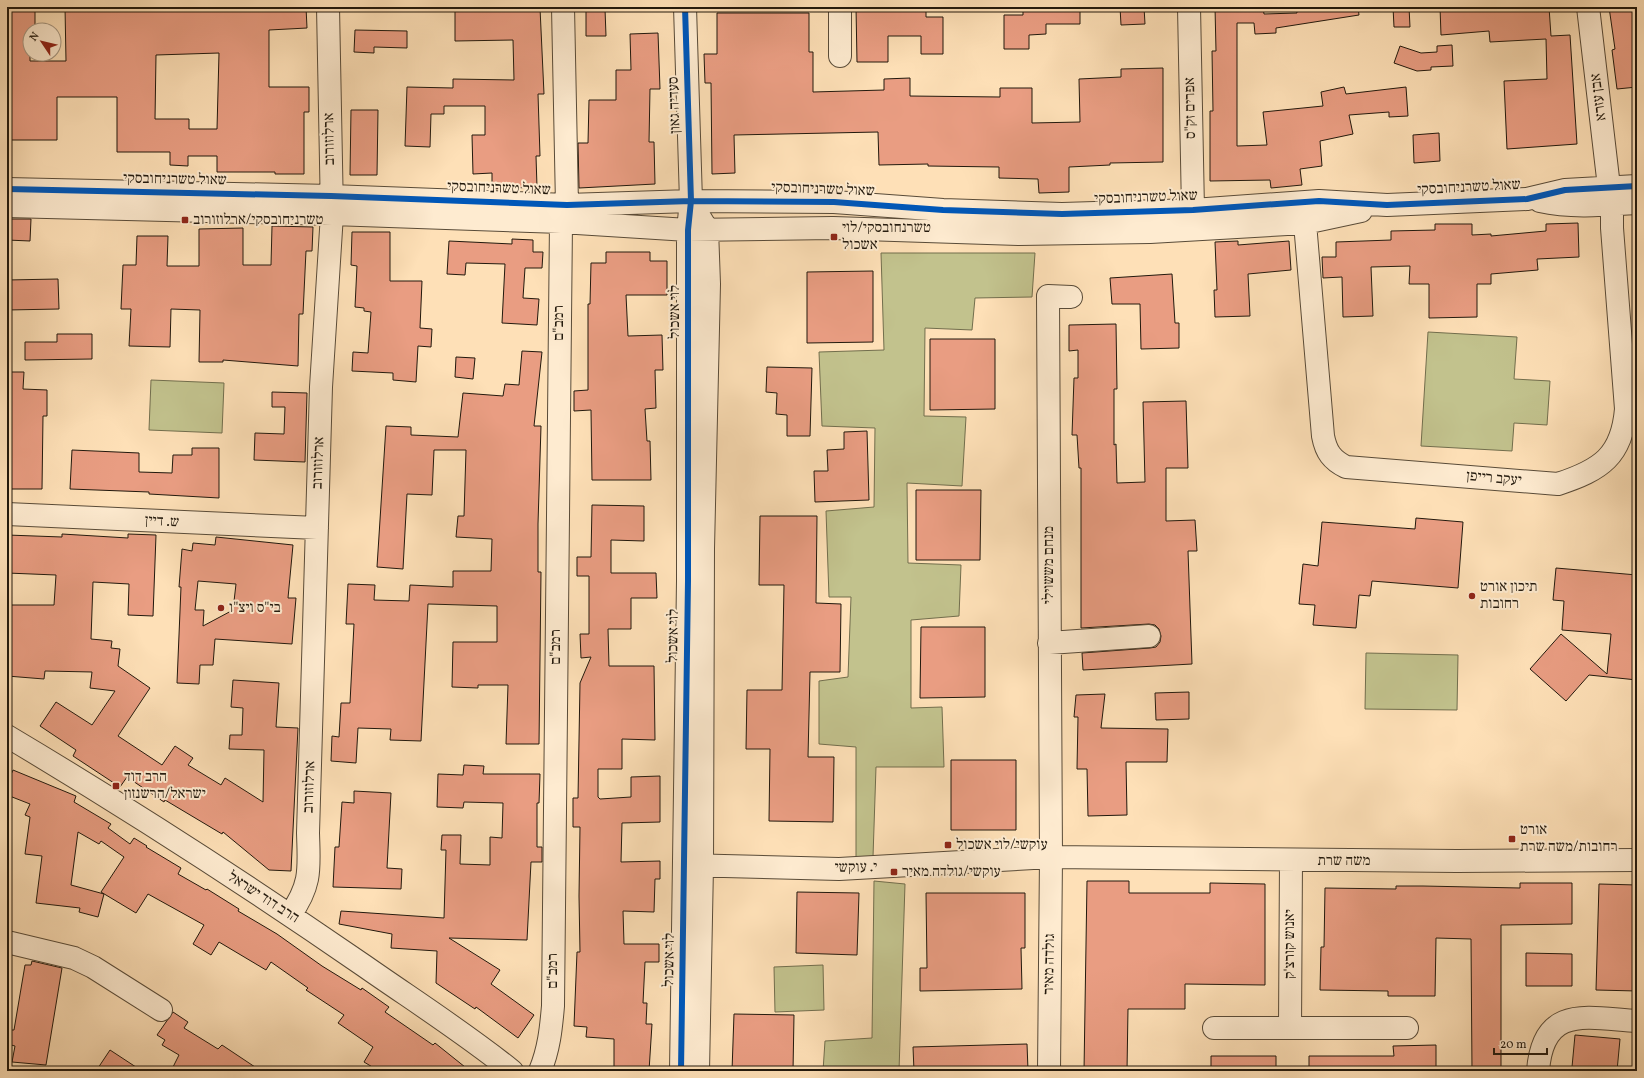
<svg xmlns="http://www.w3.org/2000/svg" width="1644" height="1078" viewBox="0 0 1644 1078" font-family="Vollkorn,'Frank Ruhl Libre',serif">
<rect width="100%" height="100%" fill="#fee0b7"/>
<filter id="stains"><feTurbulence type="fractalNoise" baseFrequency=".005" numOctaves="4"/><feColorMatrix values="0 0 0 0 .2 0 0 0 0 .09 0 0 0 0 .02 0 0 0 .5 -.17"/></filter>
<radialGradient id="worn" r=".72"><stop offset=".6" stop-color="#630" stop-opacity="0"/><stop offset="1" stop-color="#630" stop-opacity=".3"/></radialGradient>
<path fill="#c2c28d" stroke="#726e4d" d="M881,253H1035L1032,297L975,298L972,330L925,328L924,416L966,417L962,486L907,483L908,563L961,565L959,616L911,620V708L942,707L944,767H876L873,857L856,859V747L819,744V681L848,677L851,597H829L826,511L874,507L875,428L822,426L819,352L884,350Z
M1428,332L1517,337L1514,379L1550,381L1547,425L1514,423L1512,451L1421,446Z
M151,380L224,383L222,433L149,430Z
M1366,653L1458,655L1457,710L1365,709Z
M874,881L905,884L899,1071H823L825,1041L872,1038Z
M823,965L824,1010L775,1012L774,967Z"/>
<path fill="#e99d82" stroke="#22190d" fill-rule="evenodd" d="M7,7H35V30H30V61H66L65,7H306L307,28L269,30V87H309V112H304V174H275V172H217V156H188V166L170,165V152H117V97H57V140H7ZM219,53L217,129H189V119H155L156,55Z
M856,7H926V17H943V54H921V36H888V62H857Z
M1023,7H1080V24H1046V34L1029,35V49H1004V15H1023Z
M1120,7H1144L1145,24L1121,25Z
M1215,7H1263L1264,14L1297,13L1296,7H1358L1359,15L1276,28V33L1255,34L1254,23H1237V146L1267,145L1263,112L1323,106L1321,92L1344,87L1346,94L1406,87L1408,116L1389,117V112L1349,115L1353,134L1320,141L1322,166L1300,169L1302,185L1271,188L1270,180L1210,181V111H1213L1212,51H1216Z
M1393,7H1409L1410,27H1394Z
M1440,7H1549L1551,36L1570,35L1577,144L1507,149L1504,81L1547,79L1546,39L1490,42L1489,31L1441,35Z
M1609,7H1637V87L1617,89L1612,50L1615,49Z
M540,8L544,94H538L540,156H536L537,187L492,189V173L473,174L472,135H485V106H444V114H431L430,147L405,146L407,87L453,88V79L514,80L513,40L455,41V10Z
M605,9L606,36H586V10Z
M717,13H809V52H813V92L884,90V79L910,78V96L1000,97V88H1032V123L1080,122L1079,79L1121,77V69L1163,68V162L1110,163V165L1069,167V192L1039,193L1038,179L999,178V167L928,166V164L879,165L878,132L734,135L735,173L712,174L711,83H705L704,54H717Z
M355,30L407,31V48L374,47V53L354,52Z
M658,33L660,89H650L649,142H654L655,184L579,188L578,143H588L589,100H616V70H631L630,34Z
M1452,45L1453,66L1431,67V70L1417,71L1394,63L1400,46L1421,53L1437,52V46Z
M351,110H378L377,175H350Z
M1439,133L1440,161L1414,163L1413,135Z
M7,219H31L30,241L7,240Z
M1578,223L1579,257L1537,259L1538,270L1491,274V284H1477V317L1429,318V284H1409L1410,266L1371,267L1373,316L1343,317L1342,277L1323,278L1322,257H1336V242L1391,240V231L1435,230V224H1472V235L1491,234V236L1546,231V224Z
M272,226L313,227L312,251H306L303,314H299L298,366L223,360V362H199L200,310L171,309L170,347L129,346L131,309H121L123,265H136L137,236H168L167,266H199V229L243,228V265H271Z
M352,232H390V281H422L420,328L432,329L431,347L418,346L416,382L393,380V373L352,371L353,352L368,353L371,312L364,311V308L355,307L357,266L351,265Z
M512,239L533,240V252H543L542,268H525L523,298L539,299L537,325L502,323L505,264L466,263L465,275L447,274L449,241L512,244Z
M1238,241V245L1289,241L1291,270L1248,274L1250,316L1215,317L1214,290H1217L1215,242Z
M606,252H650V261H667V295H626L628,336L662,335L663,370H655L656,408L645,409L647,441H650L651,480H592L591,410L574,411V391L588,390V304H590L591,263H606Z
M873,271V342L807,343V272Z
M1172,274L1175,323H1179V348L1141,349L1140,304H1112L1110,278Z
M58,279L59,309L7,310V280Z
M1116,324L1117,389H1114V445L1116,444L1117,483L1145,482L1143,402L1186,401L1188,468H1166V521L1195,520L1197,551H1188L1192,664L1083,670L1082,653L1150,648L1156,647L1160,642L1161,636L1159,629L1155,625L1149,624L1081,628V468H1079L1077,435H1072L1074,378H1078V350L1069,351V325Z
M57,334H92V359L25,360V342H57Z
M930,339H995V409L930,410Z
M522,351L542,352L534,426H541L538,524V572H541L539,744H506L508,685H478V688L452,687L453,642H497V606L428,604L421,741L390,740L391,729L358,728L356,763L331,761L332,736L339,737L341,703H350L354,624H346L348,584L375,585L374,600L409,601L410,585L453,587V571H491L492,539L456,537L458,516H464L466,450H434L432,495L407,494L403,569L377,567L386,426L411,427V435L458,437L463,393L503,396L505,384L519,385Z
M456,357L475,358L473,379L455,377Z
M767,367L812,368L810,436H787V415L776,414L777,393L766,392Z
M7,372H24L23,389L47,390V416H43L42,489H7Z
M272,392L307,393L305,462L254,460L255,433L284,434L285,407H272Z
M867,431L869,500L815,502L814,471H828L827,450L844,449V432Z
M192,448H219V498L149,494V492L70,489L72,450L139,453V472L172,473L173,455H192Z
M916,490H981L980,560H916Z
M592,505L644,506V541L611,540V573H656L657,598H631V629H608L609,666H654L655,740L622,739V769H598V797L600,799L631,797V777L660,776V822L622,823L621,862L660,861V879H655L654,912L623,911L624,944H659V962H645L643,1003H647L646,1024H652L649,1071H614V1039L586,1037L587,1027L574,1026L577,952H580L579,896L580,827H573V798H578L580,683L591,657L581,658L580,634H589V576H577V557H591Z
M760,516H817L816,603L841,604L840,672H810L808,757H834L833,822L769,821L770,749H746L747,690H782L784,585H759Z
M1416,518L1463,522L1458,588L1372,581L1370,596L1359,595L1356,628L1313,625L1315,605L1299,604L1303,564L1318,566L1322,522L1415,529Z
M62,534L128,538V534L156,535L153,616L128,615L129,584L93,582L91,639L112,641L111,648L120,649L118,666L150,688L118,736L162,765L175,746L193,758L188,765L221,785L225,778L263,802L264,750L229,749L230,735H242L243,708L231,707L233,680L279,683L276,727L298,728L291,871L269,870L223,832L222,834L165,800L164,802L127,777L120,787L73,756L76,750L40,726L56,702L92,725L115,691L90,688L92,672L45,671L44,679L7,676V605H54L56,575L7,573V535L62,537Z
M216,537L293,545L288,598H296L292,644L215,639L213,665H200L199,684L177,683L181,587H179L182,549L192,551L193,543L215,545ZM198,581L236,584L233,610L203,626L204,610H195Z
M1556,568L1637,575V680L1589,675L1566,701L1530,669L1561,634L1607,674L1611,634L1562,630L1564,601L1553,600Z
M921,627H985V697L920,698Z
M1189,692V719L1156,720L1155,693Z
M1105,694L1101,728L1168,729L1167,762H1126L1127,815L1088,816L1087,769H1077L1078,717H1074L1076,695Z
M951,760H1016V830H951Z
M464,765L484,766L483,774H540L539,803H537V847H542V862H531L527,940L449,938L500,970L491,984L534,1015L518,1038L476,1007L475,1009L436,983L437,951L391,948L392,934L339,924L341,911L444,918L446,850H441L442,835H461L460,864L490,865V837L502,838L503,803L464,802L463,808L437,807L438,774L463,775Z
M13,770L76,796L74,802L111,824L108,828L130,844L134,838L147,846L146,847L181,868L178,874L206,890L207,889L239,909L238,911L277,934L322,966L361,990L362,988L389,1007L385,1012L433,1045L435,1043L470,1071H379L364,1062L373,1047L338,1023L344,1015L306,990L308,988L271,962L266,970L219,942L211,955L193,944L204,925L148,894L136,913L101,892L124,857L101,841L99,844L78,832L71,885L104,894L98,917L79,912L80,908L36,903L42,856L25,854L30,817L25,815L30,804L7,795V784Z
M354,791L391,793L387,868L402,869L401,889L333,887L335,847H339L342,802L354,803Z
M1087,881H1129V893H1210V883L1265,884V985L1185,984V1009H1128L1127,1071H1084Z
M1520,883H1572V924L1501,925V1071H1472L1471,939L1436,938L1435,996H1388V991L1320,990L1321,947H1324L1325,888L1396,889V886H1423L1520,888Z
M1599,884L1637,885V991L1596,990Z
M797,892L859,893L857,955L796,953Z
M926,893H1025V948H1021L1022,989L920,991V968H927Z
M1526,953L1572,954V986H1526Z
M32,961L62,968L46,1065L12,1062L15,1046L7,1044L10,1030H14L25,965H31Z
M173,1012L188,1022L184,1028L218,1049L222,1045L261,1071L225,1069L223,1071H171L179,1055L162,1045L165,1040L157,1035Z
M734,1014L794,1015L793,1071H732Z
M1575,1035L1620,1039L1617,1071L1572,1067Z
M1027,1044L1028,1070L914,1071L913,1047Z
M1436,1045V1071H1309V1056H1394L1393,1046Z
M110,1050L142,1071H96Z
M1211,1056H1276V1071H1211Z"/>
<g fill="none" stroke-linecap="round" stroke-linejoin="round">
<g stroke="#594b38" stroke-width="24">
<path id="minor" d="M563,7L567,205
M1189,7L1193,210
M1588,7L1609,187
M840,56V7
M7,189L331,196L567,205L691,201L834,202L943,210L1062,214L1193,210L1319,201L1387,205L1527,199L1565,190L1637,186
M1540,201C1572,208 1604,205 1637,203
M7,206L332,214L561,222L688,230L833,228L1019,234L1150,232L1305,223L1361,211
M1305,223L1323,436C1326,452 1332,460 1346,467L1558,484C1601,470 1622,456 1626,409L1612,228V205L1627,187
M7,514L317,528
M1049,643L1149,636
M7,736C128,808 247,885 363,965C413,1000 465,1033 512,1071
M684,865L839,869L1051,857L1457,861L1637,860
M290,915C312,884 309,868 308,833L321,387L332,214L328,7
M7,942L74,958L93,967L161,1010
M1214,1028H1407
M1290,1028L1291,860
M540,1071C549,1049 551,1029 553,1006L561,222
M681,1071L688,581V230L691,201L685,7
M698,1071L702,866L703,549L709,284L707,229L699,216
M1049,1071L1051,857L1048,296L1071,297
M1538,1071C1543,1004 1587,1018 1637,1021"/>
</g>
<use href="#minor" stroke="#feebd0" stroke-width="22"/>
<g stroke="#feebd0" stroke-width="8">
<path id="cycleway" d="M7,189L331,196L567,205L691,201L834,202L943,210L1062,214L1193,210L1319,201L1387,205L1527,199L1565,190L1637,186
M681,1071L688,581V230L691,201L685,7"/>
</g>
<use href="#cycleway" stroke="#0057b8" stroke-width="6"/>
</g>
<g fill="#8f2418" stroke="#feebd0" stroke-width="1.5">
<rect x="181" y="216" width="8" height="8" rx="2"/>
<rect x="830" y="233" width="8" height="8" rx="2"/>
<circle cx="1472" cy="596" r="4"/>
<circle cx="221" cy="608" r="4"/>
<rect x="112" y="782" width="8" height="8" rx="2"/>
<rect x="1508" y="835" width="8" height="8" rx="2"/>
<rect x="944" y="841" width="8" height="8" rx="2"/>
<rect x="890" y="868" width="8" height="8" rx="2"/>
</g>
<g text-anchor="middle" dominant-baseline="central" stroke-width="4" stroke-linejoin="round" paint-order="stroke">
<g font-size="15" fill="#22190d" stroke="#feebd0">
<text transform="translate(1599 97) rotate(-97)">אבן עזרא</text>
<text transform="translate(675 105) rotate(-92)">סעדיה גאון</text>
<text transform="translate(1191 108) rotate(-91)">אפרים זק"ס</text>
<text transform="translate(330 139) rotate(-91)">ארלוזורוב</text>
<text transform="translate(175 180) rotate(1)">שאול טשרניחובסקי</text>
<text transform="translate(1469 188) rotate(-3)">שאול טשרניחובסקי</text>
<text transform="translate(499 189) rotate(2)">שאול טשרניחובסקי</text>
<text transform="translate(823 190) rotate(2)">שאול טשרניחובסקי</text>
<text transform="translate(1146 198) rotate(-2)">שאול טשרניחובסקי</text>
<text transform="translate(675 312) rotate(-90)">לוי אשכול</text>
<text transform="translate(559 323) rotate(-90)">רמב"ם</text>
<text transform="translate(319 463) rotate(-88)">ארלוזורוב</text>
<text transform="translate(1494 479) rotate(5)">יעקב רייפן</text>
<text transform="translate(162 522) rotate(3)">ש. דיין</text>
<text transform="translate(1049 565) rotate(-90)">מנחם מששוילי</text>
<text transform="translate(674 636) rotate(-89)">לוי אשכול</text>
<text transform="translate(556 647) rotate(-90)">רמב"ם</text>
<text transform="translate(310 787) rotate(-88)">ארלוזורוב</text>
<text x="1344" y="861">משה שרת</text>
<text transform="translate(856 868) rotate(-1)">י. עוקשי</text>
<text transform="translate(263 898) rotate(33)">הרב דוד ישראל</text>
<text transform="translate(1290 944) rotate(-90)">יאנוש קורצ'ק</text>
<text transform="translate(670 960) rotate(-89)">לוי אשכול</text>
<text transform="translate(1050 964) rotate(-89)">גולדה מאיר</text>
<text transform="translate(553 971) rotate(-90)">רמב"ם</text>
</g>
<g font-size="15" fill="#22190d" stroke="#feebd0" text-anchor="start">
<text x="193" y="220">טשרניחובסקי/ארלוזורוב</text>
<text x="842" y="228">טשרנחובסקי/לוי<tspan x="842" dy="17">אשכול</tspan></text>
<text x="1480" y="587">תיכון אורט<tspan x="1480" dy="17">רחובות</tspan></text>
<text x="229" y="608">בי"ס ויצ"ו</text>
<text x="124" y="777">הרב דוד<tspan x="124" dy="17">ישראל/הרשנזון</tspan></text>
<text x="1520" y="830">אורט<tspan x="1520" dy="17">רחובות/משה שרת</tspan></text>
<text x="956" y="845">עוקשי/לוי אשכול</text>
<text x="902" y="872">עוקשי/גולדה מאיר</text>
</g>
</g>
<rect width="1644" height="1078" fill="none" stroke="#fee0b7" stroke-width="24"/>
<rect x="8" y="8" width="1628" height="1062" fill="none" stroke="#22190d" stroke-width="2"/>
<rect x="12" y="12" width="1620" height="1054" fill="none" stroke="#22190d"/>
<g transform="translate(42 42) rotate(305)"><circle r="19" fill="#feebd0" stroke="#a69782"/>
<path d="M0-3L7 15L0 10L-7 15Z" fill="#8f2418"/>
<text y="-6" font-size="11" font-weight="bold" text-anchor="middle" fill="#22190d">N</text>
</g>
<path d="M1494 1048v6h53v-6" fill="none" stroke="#22190d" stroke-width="2"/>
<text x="1500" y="1048" font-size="12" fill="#22190d" stroke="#feebd0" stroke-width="3" paint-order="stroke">20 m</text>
<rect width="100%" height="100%" filter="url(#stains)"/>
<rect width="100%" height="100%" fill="url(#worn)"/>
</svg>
